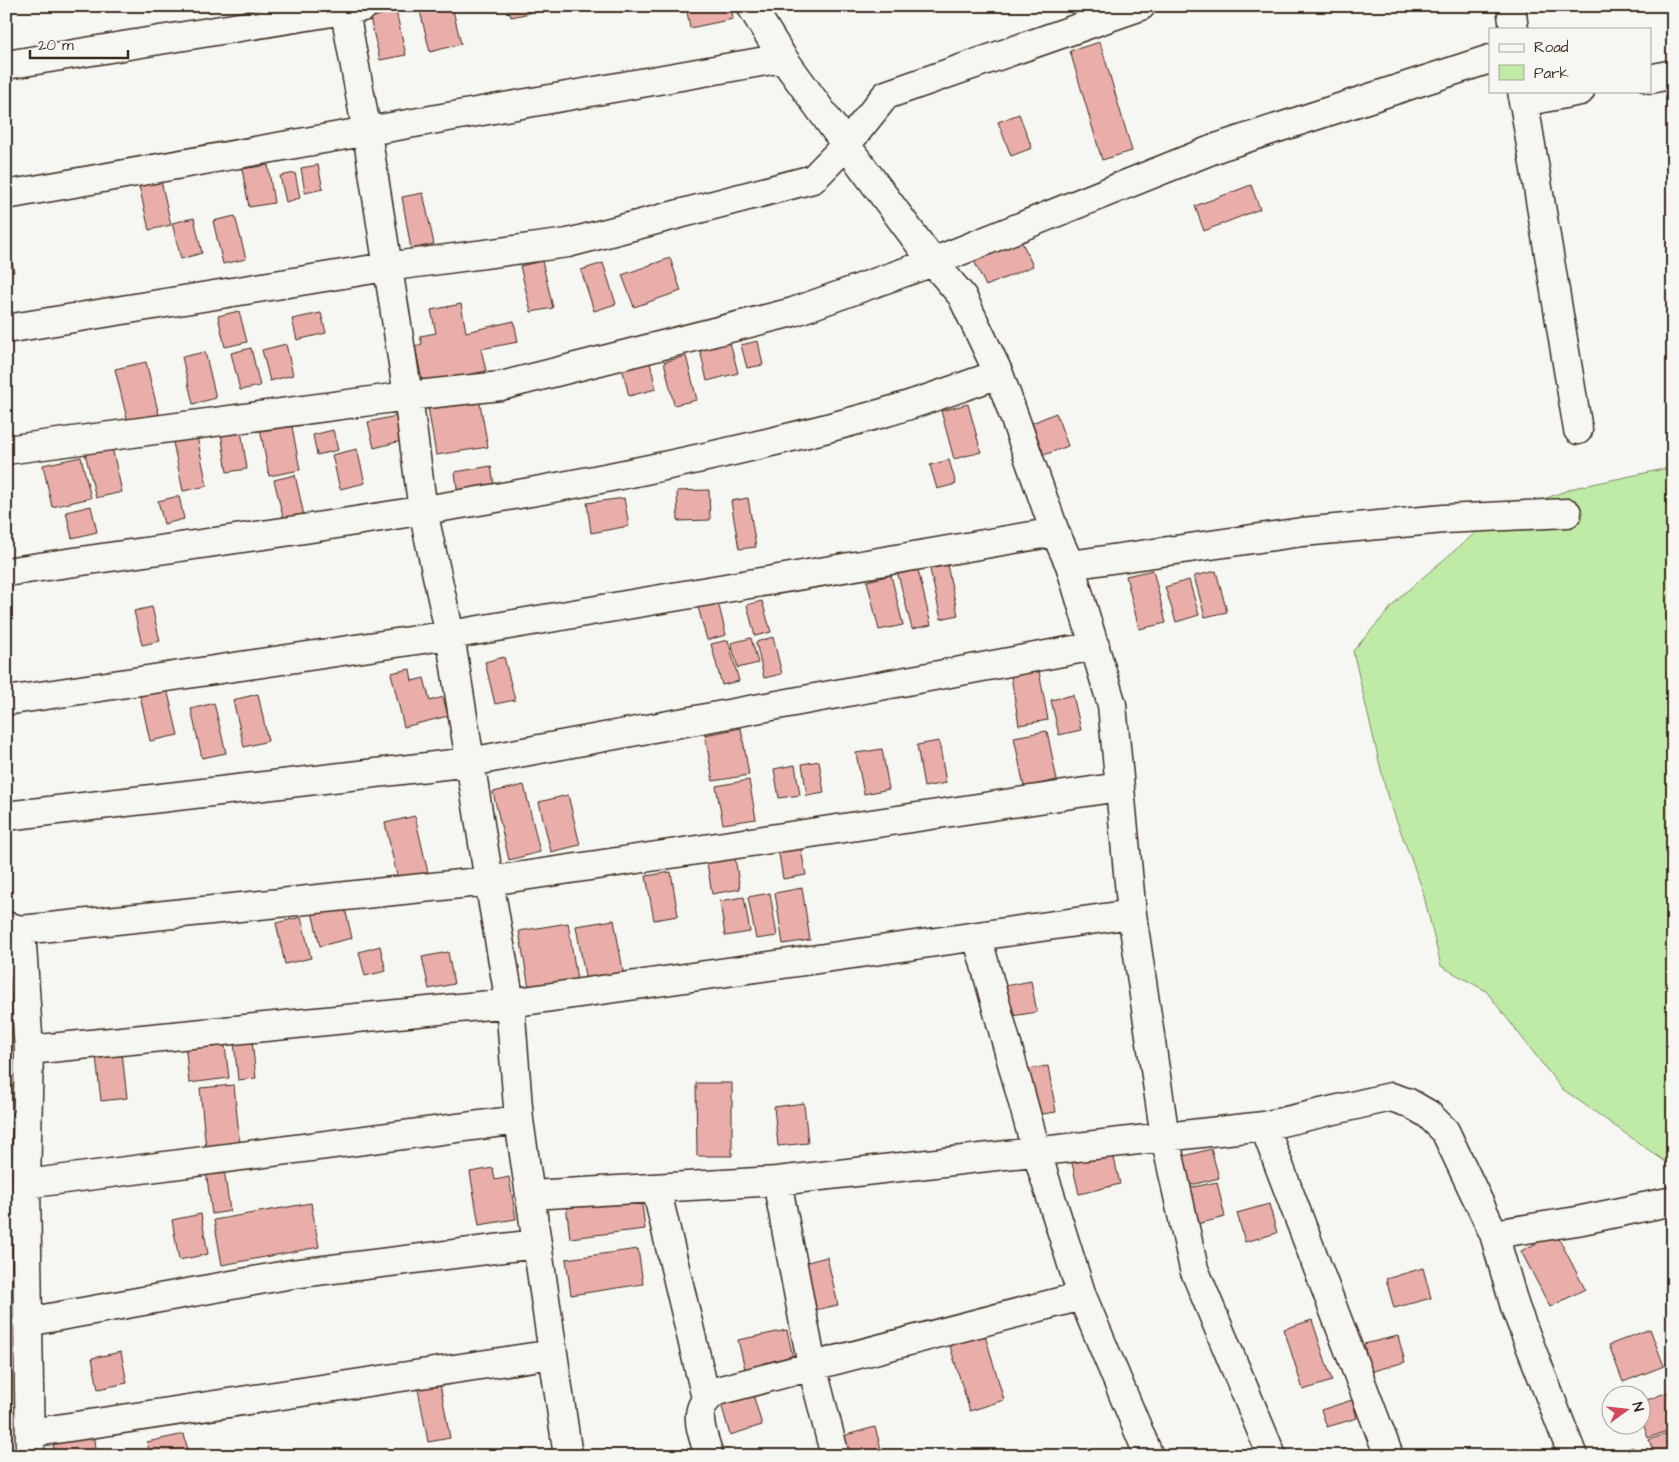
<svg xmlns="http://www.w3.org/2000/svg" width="1679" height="1462" viewBox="0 0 1679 1462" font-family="'Architects Daughter',sans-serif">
<rect width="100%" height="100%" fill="#f6f6f2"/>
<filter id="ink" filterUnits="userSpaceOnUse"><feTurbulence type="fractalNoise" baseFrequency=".02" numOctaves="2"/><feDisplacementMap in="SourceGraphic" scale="10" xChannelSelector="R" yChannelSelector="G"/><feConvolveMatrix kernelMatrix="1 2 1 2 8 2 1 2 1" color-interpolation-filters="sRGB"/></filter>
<g filter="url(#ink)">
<path fill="#c0eba7" stroke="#7e8a62" d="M1673,467V1167L1561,1088L1486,991L1441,966L1422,888L1387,795L1353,651L1401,596L1494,517L1574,488Z"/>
<path fill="#e9aea9" stroke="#3b2a1e" d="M441,6H452L461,44L430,52L420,11Z
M508,6H529L530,13L511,17Z
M686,6H731L733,19L690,28Z
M396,11L406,55L380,60L370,18Z
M1100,42L1132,151L1102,160L1070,51Z
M1019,114L1032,148L1011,156L998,122Z
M268,165L274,203L249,207L242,169Z
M318,165L323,189L305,193L301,168Z
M295,173L300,198L286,202L280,176Z
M160,176L171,225L149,230L138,181Z
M1251,185L1260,209L1204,231L1195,206Z
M423,193L434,244L411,249L402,197Z
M235,216L246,259L223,264L213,221Z
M194,218L202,253L181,259L172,223Z
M6,232L14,272L6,273Z
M1020,238L1033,266L986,286L973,259Z
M670,258L681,291L634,307L622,275Z
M542,261L553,308L531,312L520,266Z
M603,263L616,304L594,311L581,270Z
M461,304L466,332L514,321L518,342L481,349L486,371L453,378L424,390L415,346L422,344L420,336L436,333L431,310Z
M239,311L247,342L225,347L218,316Z
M321,313L326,333L297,340L292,319Z
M728,334L738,373L707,381L698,341Z
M758,341L763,365L747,368L741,345Z
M286,344L293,375L270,381L262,350Z
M251,348L260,386L240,390L231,353Z
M205,352L216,398L193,404L182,357Z
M686,356L697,400L674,405L664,362Z
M649,358L656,389L629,396L621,364Z
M146,362L159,415L128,423L115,369Z
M479,398L488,447L436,455L428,407Z
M968,404L981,452L954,459L941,411Z
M1056,413L1068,446L1044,455L1032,423Z
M396,416L401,441L374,448L368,422Z
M291,421L300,470L269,476L260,428Z
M241,430L247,469L227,472L221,433Z
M333,430L338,450L317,455L313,435Z
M197,437L207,486L183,491L173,442Z
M112,447L122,492L96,498L85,453Z
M357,449L365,483L340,489L332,455Z
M81,457L91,498L52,507L43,465Z
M949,460L956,484L937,489L930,465Z
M491,466L495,491L458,496L455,472Z
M295,475L305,520L285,525L274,480Z
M709,490L710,520L678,521L677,491Z
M179,496L184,519L164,524L158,501Z
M624,498L629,526L591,533L587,503Z
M748,498L756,547L739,549L731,501Z
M91,506L97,532L72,538L66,512Z
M947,565L958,615L941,619L930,569Z
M918,570L931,625L912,629L898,574Z
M1153,570L1166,623L1139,629L1126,576Z
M1216,571L1227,612L1205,617L1194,576Z
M891,575L903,625L879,630L867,581Z
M1189,580L1199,615L1176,622L1165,587Z
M762,601L771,632L755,636L747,605Z
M718,602L726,635L707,640L698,607Z
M152,607L160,641L142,645L134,611Z
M773,637L782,674L764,678L756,642Z
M751,638L758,663L738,668L731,643Z
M728,640L739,681L722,685L711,644Z
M504,657L515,700L495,704L485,662Z
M410,669L412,681L424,678L430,701L443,697L448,716L404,727L391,673Z
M1039,671L1048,720L1019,725L1011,676Z
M167,689L178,735L150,741L140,695Z
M258,694L268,741L244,747L233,700Z
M1073,695L1081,730L1059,735L1051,700Z
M214,703L226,753L202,758L191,709Z
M741,728L749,775L713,781L705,735Z
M1047,731L1057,780L1024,787L1014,737Z
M939,741L946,783L924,787L917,745Z
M882,749L889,789L864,794L856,753Z
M819,761L824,793L807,796L802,764Z
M795,765L800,795L779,798L774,769Z
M749,780L756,819L723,824L716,786Z
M524,785L540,852L509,860L493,792Z
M568,795L580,845L551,852L539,802Z
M415,816L428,873L398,880L385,823Z
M800,845L806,875L783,879L778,848Z
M733,846L740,889L712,894L705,851Z
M671,872L678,916L654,920L646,876Z
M802,888L810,940L783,944L775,893Z
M770,893L777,936L756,939L748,897Z
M744,897L750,932L725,936L720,901Z
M344,904L352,938L320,946L312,912Z
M301,917L311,958L285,964L276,923Z
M614,920L624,976L586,982L576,926Z
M568,923L577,980L529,988L519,931Z
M380,946L386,971L365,976L359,952Z
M448,952L454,984L429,989L422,957Z
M1031,981L1037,1012L1000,1018L995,988Z
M251,1031L256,1078L238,1080L233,1033Z
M224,1038L229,1078L189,1083L185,1042Z
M122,1053L127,1098L101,1101L96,1056Z
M1048,1066L1056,1112L1029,1116L1021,1070Z
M696,1083H732V1156H697Z
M234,1085L240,1146L206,1149L200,1088Z
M804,1103L808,1143L778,1146L774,1107Z
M1112,1149L1120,1184L1079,1194L1071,1159Z
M1211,1149L1219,1178L1187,1186L1180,1157Z
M223,1162L230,1211L212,1214L205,1164Z
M493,1168L495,1180L509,1177L516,1219L479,1225L470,1172Z
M1217,1182L1225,1217L1193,1225L1184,1189Z
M641,1196L645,1229L570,1238L566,1204Z
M311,1203L319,1247L222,1265L214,1220Z
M1269,1204L1277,1233L1245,1242L1237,1213Z
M201,1214L208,1254L179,1260L172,1220Z
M1556,1233L1585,1289L1550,1307L1521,1251Z
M638,1249L643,1284L571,1295L566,1259Z
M827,1257L838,1305L811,1311L800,1264Z
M1423,1268L1431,1298L1394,1308L1386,1279Z
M1312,1320L1332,1381L1303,1390L1284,1329Z
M1650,1329L1664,1366L1623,1382L1609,1345Z
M787,1330L794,1362L746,1373L738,1340Z
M984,1332L1004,1400L970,1411L949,1343Z
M1398,1336L1405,1362L1370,1372L1364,1344Z
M121,1352L127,1383L98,1389L92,1358Z
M440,1384L450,1438L428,1442L418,1389Z
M1673,1390V1429L1648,1438L1642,1420V1402Z
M752,1391L762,1425L730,1435L720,1400Z
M1352,1400L1357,1418L1327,1427L1321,1410Z
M875,1427L883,1456H844L839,1437Z
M1673,1431V1456H1655L1649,1440Z
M93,1432L96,1456H55L52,1438Z
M184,1434L189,1456H150L147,1442Z
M1633,1447L1636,1456H1607Z"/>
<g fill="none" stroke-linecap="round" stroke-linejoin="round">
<g stroke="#3b2a1e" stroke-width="31">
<path id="minor" d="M344,6L367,133L408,396L423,511L450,635L489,881L510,1003L519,1120L568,1456
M751,6L783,58L846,145L933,262L962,296L999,374L1055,532L1070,565L1112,705L1132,914L1165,1137L1264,1126L1391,1097L1409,1103L1428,1114L1445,1131L1494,1234L1515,1307L1573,1456
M1511,6L1514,29
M6,65L363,7
M1650,79L1673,74
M1522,91L1578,430
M1523,102L1580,91
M6,195L783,58
M6,329L386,267L568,243L813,179L846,145L886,95L1141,6
M6,450L408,396L501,386L793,312L933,262L1219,147L1490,59
M1070,565L1302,532L1444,519L1567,513
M6,572C300,529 597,493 883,413C922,402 961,387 999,374
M6,701L450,635L1055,532
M6,816L470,762L1095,646
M6,926L21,930L29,1050L26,1184L30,1456
M21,930L489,881L1119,787
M977,936L1036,1150L1082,1296L1149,1456
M29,1050L510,1003L1132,914
M1264,1126L1389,1456
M777,1181L812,1366L835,1456
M26,1184L519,1120
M656,1188L706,1398
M530,1195L777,1181L1165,1137L1194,1269L1272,1456
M1494,1234L1577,1221L1673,1201
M27,1322L292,1274L536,1244
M30,1433L553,1354
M709,1456C702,1430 689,1408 717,1391L1082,1296"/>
</g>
<use href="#minor" stroke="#f6f6f2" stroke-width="28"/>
</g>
</g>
<rect width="1679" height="1462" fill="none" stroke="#f6f6f2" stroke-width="25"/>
<rect x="12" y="12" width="1654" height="1437" fill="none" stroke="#3b2a1e" stroke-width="2" filter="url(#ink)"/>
<rect x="1489" y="28" width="162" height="65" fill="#f6f6f2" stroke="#aba49d"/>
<rect x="1499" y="44" width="25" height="8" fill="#f6f6f2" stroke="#aba49d"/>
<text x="1534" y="52" font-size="15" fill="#3b2a1e">Road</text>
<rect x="1499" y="65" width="25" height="15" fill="#c0eba7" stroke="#aba49d"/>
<text x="1534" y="78" font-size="15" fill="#3b2a1e">Park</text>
<g transform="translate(1626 1410) rotate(75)"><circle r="24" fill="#f6f6f2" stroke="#aba49d"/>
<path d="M0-4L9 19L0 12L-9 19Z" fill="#d1495b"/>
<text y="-8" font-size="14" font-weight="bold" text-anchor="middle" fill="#3b2a1e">N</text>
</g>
<path d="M30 50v8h98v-8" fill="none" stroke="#3b2a1e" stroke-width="2.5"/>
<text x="38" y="50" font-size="15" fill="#3b2a1e" stroke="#f6f6f2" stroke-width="4" paint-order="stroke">20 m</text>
</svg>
